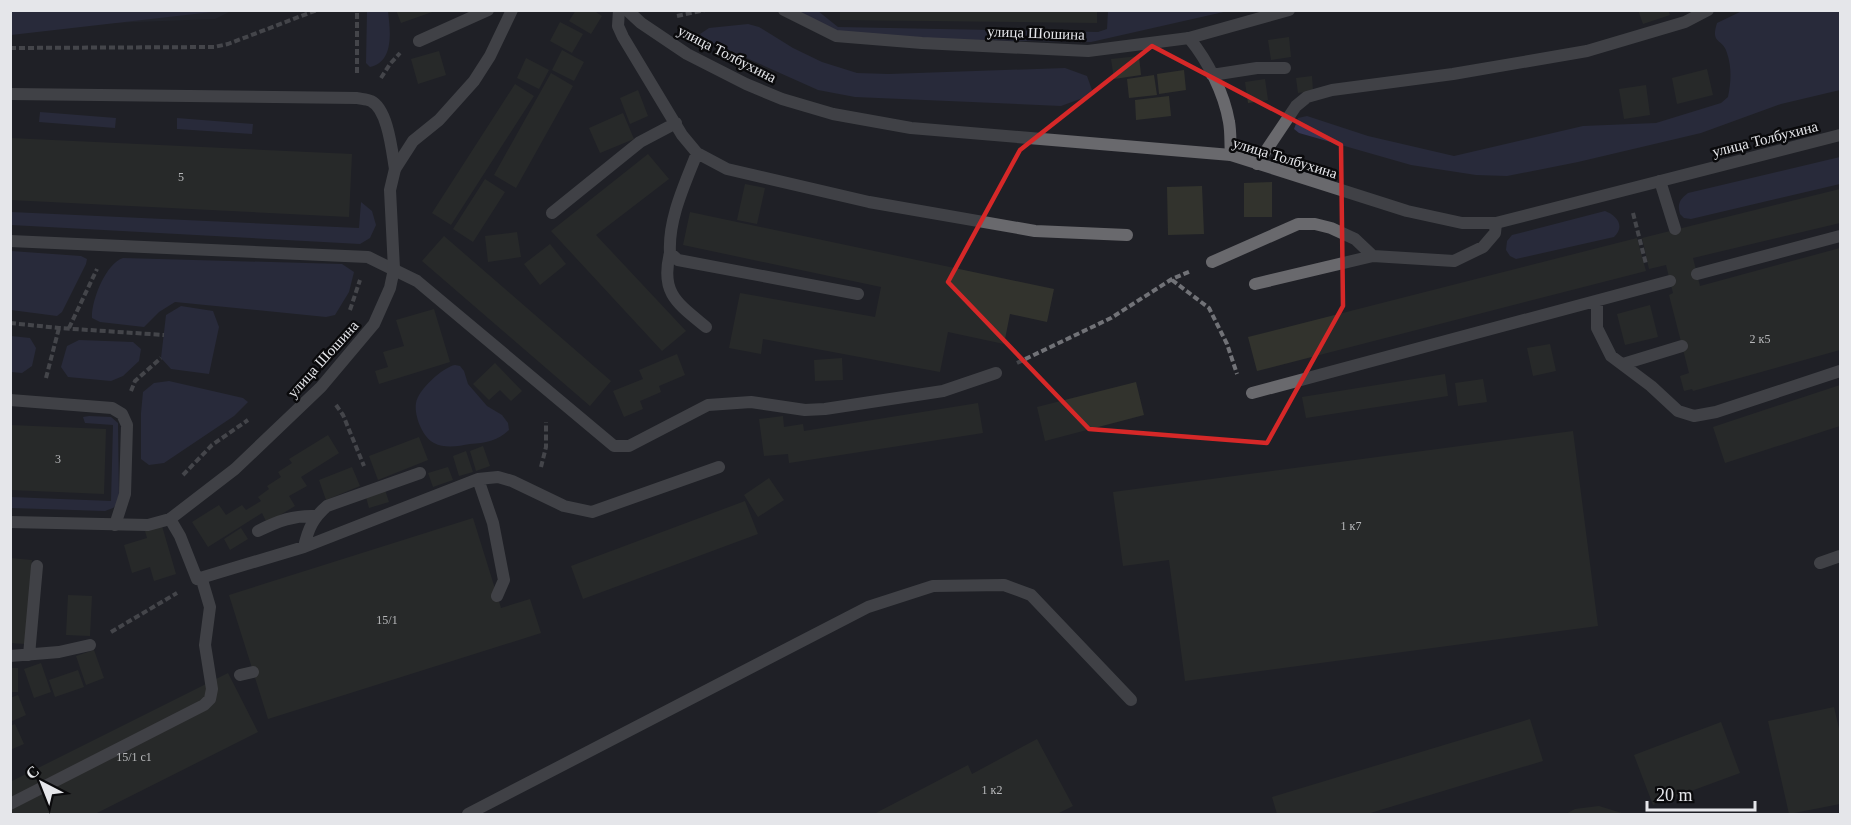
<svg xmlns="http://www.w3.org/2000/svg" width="1851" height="825" viewBox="0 0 1851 825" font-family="'Times New Roman',serif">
<rect width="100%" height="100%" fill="#1f2026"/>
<path fill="#272833" d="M39,11H231L215,19L59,25Z"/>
<path fill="#343552" d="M11,10H221V11L11,35Z
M367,11H388C390,29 395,62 370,67L366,63Z
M799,11H818L838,27L1098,32L1107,29L1108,11H1228L1091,42L925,39L836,31Z
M1742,11H1840V90L1781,104L1701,133L1578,162L1507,176L1476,175L1411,165L1299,133L1294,129L1298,118L1307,116L1368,136L1454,156L1583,126L1656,123L1721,103L1728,97C1731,82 1732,68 1727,53C1723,38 1710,45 1717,23Z
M748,24L759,27L793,48L822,62L857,73L889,74L1065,68L1087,76L1092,90L1083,98L1061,106L855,97L818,90L704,39L700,34L709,28Z
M40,112L116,118L115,128L39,122Z
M177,118L253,124L252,134L177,129Z
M1840,157V184L1691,219L1684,218L1680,214C1677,204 1680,199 1688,193Z
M361,202L372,211L376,225L370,238L360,244L11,225V212L359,228Z
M1605,211C1616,215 1626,226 1614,237L1516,259L1510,256L1506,250L1507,241L1512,235Z
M11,251L81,256L87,259L86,264L62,312L57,316L11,310Z
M123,258L342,264L354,272L349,292L335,315L326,317L175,302L159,312L144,327L100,322L92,318C91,301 106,263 123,258Z
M181,306L213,311L219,327L209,374L171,369L161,358L166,315Z
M11,336L30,338L36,348L32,366L22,373L11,372Z
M79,340L133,342L141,349L139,361L123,376L111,381L68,377L61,367L67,346Z
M455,365L460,366L464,371L468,384L487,406L502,415L508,423L509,430C497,441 486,443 470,444C459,446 445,449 434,443C422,437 414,415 416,403C418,390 443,367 455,365Z
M169,381L243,398L248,402L234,416L164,463L149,465L141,459V413L143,392L154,383Z
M89,416L111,417L118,423L119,502L113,508L105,511L11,508V497L111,501L113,425L85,423L83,417Z"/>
<path fill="#32332d" d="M396,10H435V11L401,23Z
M576,10H593L602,16L591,34L569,21Z
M840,10H1097V23L840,20Z
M1638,10H1668L1670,15L1643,24Z
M560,22L583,34L572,53L550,41Z
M1289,37L1291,57L1271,60L1268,40Z
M562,50L584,62L574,81L552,70Z
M439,51L446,75L418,84L411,59Z
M1139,56L1141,75L1114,79L1111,59Z
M526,58L549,70L539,89L517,78Z
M1707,69L1713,95L1677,104L1672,78Z
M1184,70L1186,90L1159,94L1157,74Z
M551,73L573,86L516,188L494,175Z
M1154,75L1157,95L1129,98L1127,79Z
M1312,76L1313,91L1298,93L1296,78Z
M1265,79L1268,100L1248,103L1245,82Z
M515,84L534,96L451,225L432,213Z
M1646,85L1650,115L1624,119L1619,89Z
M638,90L648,116L630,124L620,98Z
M1169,96L1171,116L1136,120L1135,100Z
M623,113L634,139L600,153L589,128Z
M10,138L352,154L349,217L10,200Z
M648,154L669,179L596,235L686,331L662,351L551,231Z
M485,179L505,192L473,242L453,229Z
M1272,182V217H1244V183Z
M745,184L765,188L757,224L737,220Z
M1202,186L1204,234L1168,235L1167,187Z
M1840,189V223L1693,258L1700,286L1840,248V350L1693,391L1692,389L1684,391L1680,376L1689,373L1669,295L1673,293L1666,265L1649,269L1642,238Z
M690,212L1054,289L1047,322L1010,314L1004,344L948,332L940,372L763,339L761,354L729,348L740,293L875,317L881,287L683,245Z
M517,232L521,257L488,262L485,236Z
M444,236L611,381L590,406L422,261Z
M1637,238L1646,271L1257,371L1248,337Z
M550,244L566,264L540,285L524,264Z
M1650,305L1658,337L1625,345L1617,314Z
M434,309L450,362L379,384L375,371L388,367L383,352L404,346L396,320Z
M1550,344L1556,371L1533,376L1527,348Z
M677,354L685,375L659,386L661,392L640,401L643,409L624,417L613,391L643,379L639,370Z
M842,358L843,380L815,381L814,360Z
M495,363L522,391L511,401L500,390L489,400L473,384Z
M1445,374L1448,396L1306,418L1302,397Z
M1483,379L1487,402L1458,406L1455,383Z
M1136,382L1144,415L1045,441L1037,407Z
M1840,385V426L1725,463L1713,427Z
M978,403L983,433L789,463L788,454L764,456L759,419L783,416L784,427L803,424L804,431Z
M10,425L106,429L104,494L10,490Z
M1573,431L1598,626L1185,681L1169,560L1123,566L1113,492Z
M328,435L339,453L301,477L307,486L289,496L295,506L267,523L262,513L208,547L192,522L219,505L226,515L242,505L246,510L261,501L258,497L269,489L267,486L281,477L278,472L292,463L289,459Z
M419,437L428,460L378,480L369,456Z
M483,446L490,466L476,471L470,451Z
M466,451L473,472L459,476L453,456Z
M352,467L360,486L326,500L319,480Z
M448,467L453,480L433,487L428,473Z
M769,478L784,500L758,517L744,495Z
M385,490L389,502L369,508L366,497Z
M745,501L758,534L583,599L571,566Z
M473,518L501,608L530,599L541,633L268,719L229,595Z
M162,526L176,574L154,581L150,567L132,573L124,545L147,538L145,531Z
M241,528L248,539L230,550L224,539Z
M10,558L32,560L25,644L10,643Z
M68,595L92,596L90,636L66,635Z
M94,650L104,678L86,685L76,656Z
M41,663L51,692L34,698L24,669Z
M10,668H18V692H10Z
M78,670L84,687L55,697L49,680Z
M228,673L258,732L95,814H10V782Z
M18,695L26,715L10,722V698Z
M1834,707L1840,733V804L1789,814L1768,721Z
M1530,719L1543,761L1367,814H1277L1272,797Z
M1721,722L1740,773L1653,805L1634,755Z
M15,724L24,744L10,750V726Z
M1037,739L1073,806L1057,814H874L968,765L972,774Z
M1599,806L1625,814H1566L1575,809Z"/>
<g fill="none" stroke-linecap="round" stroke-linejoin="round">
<path stroke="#717277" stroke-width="4" stroke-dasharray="6 3" stroke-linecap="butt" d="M677,16L705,10
M10,48L214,47L228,44L317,10
M357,73V10
M381,78L390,64L400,53
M1633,213L1646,264
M1172,280L1209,308L1227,344L1237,374
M350,310L360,280
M10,323L59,328L164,335
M69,328L97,269
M1017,363L1111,318L1172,279L1191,271
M46,378L59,328
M131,391L135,381L161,358
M336,405L343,415L364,466
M541,467L546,447V422
M183,475L212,445L248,420
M111,632L177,593"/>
<path stroke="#69696d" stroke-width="12" d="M619,10L618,26L623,37L682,135L697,153L727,169L869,202L1035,231L1127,235
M1189,38C1208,61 1224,93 1229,122C1231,132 1230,144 1231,155
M419,41L488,10
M1212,75L1257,68H1285
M10,94L357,98C361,99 367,99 371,101C388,109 392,152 395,169
M697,153C685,184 668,219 670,253L678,260L858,294
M1257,164L1296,106L1307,97L1332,90L1453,74L1587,51L1685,22L1708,10
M1660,181L1675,229
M552,213L640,142L676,123
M10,241L368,257L417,281L614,446H629L708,405L751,402L805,410L825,409L943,391L996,373
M670,253C660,293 677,303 706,327
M1212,262L1298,224H1315L1331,228L1355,239L1373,256
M1697,274L1840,236
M1255,284L1373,256L1454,261L1483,247L1495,233L1496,223
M1597,301V328L1611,356L1651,386L1678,411L1694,416L1716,412L1840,371
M1623,364L1682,346
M1252,393L1670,281
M10,400L112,408L122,414L127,425L125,494L115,525
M478,479L498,477L512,481L564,506L592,512L719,467
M170,519L180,536L197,579L304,547L478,479L493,523L504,580L497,596
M258,531C278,521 294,515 316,516
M304,547C308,529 313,518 327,506L420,473
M1820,563L1840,556
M29,655L37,566
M10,656L59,652L90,645
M240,675L253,672
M10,804L204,705L210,699L212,689L205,645L210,607L202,580L197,579
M468,814L868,607L933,586L1004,585L1031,595L1131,700"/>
<path stroke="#69696d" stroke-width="12" d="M627,10L641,23L687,54L746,84L782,99L833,114L911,128L1231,155L1407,211L1462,223H1496L1840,135
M784,10L836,36L922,43L1088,51L1189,38L1289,10
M10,522L148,525L170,519L235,469L321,387L374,324L390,288L394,269L390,190L395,169L413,141L439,120L474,81L490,56L512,10"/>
</g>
<path d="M0 0H1851V825H0ZM1152,46L1341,145L1343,306L1267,443L1089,429L948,282L1020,150Z" fill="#1f2026" fill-opacity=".55" fill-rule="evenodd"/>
<path fill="none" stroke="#d62828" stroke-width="4.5" stroke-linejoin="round" d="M1152,46L1341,145L1343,306L1267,443L1089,429L948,282L1020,150Z"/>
<g text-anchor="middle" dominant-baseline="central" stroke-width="5" stroke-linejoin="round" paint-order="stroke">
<g font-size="12" fill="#b8b9bb">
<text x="181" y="177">5</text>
<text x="1760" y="339">2 к5</text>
<text x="58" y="459">3</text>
<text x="1351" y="526">1 к7</text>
<text x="387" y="620">15/1</text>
<text x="134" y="757">15/1 с1</text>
<text x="992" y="790">1 к2</text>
</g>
<g font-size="15" fill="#e5e6ea" stroke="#0a0a0c">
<text transform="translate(1036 33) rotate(2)">улица Шошина</text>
<text transform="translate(727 54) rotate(27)">улица Толбухина</text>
<text transform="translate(1765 139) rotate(-14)">улица Толбухина</text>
<text transform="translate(1285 158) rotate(17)">улица Толбухина</text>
<text transform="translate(323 359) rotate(-48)">улица Шошина</text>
</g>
</g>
<rect width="1851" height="825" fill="none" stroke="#e5e6ea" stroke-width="24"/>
<g transform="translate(42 783) rotate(318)" stroke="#0a0a0c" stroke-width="4.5" paint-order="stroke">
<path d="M0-4.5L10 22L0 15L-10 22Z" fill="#e5e6ea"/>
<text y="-9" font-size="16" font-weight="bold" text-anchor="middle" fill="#e5e6ea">С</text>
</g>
<path d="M1647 801v9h108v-9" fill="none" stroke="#e5e6ea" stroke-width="3"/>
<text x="1656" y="801" font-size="18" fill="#e5e6ea" stroke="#0a0a0c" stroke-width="4.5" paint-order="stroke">20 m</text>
</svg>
